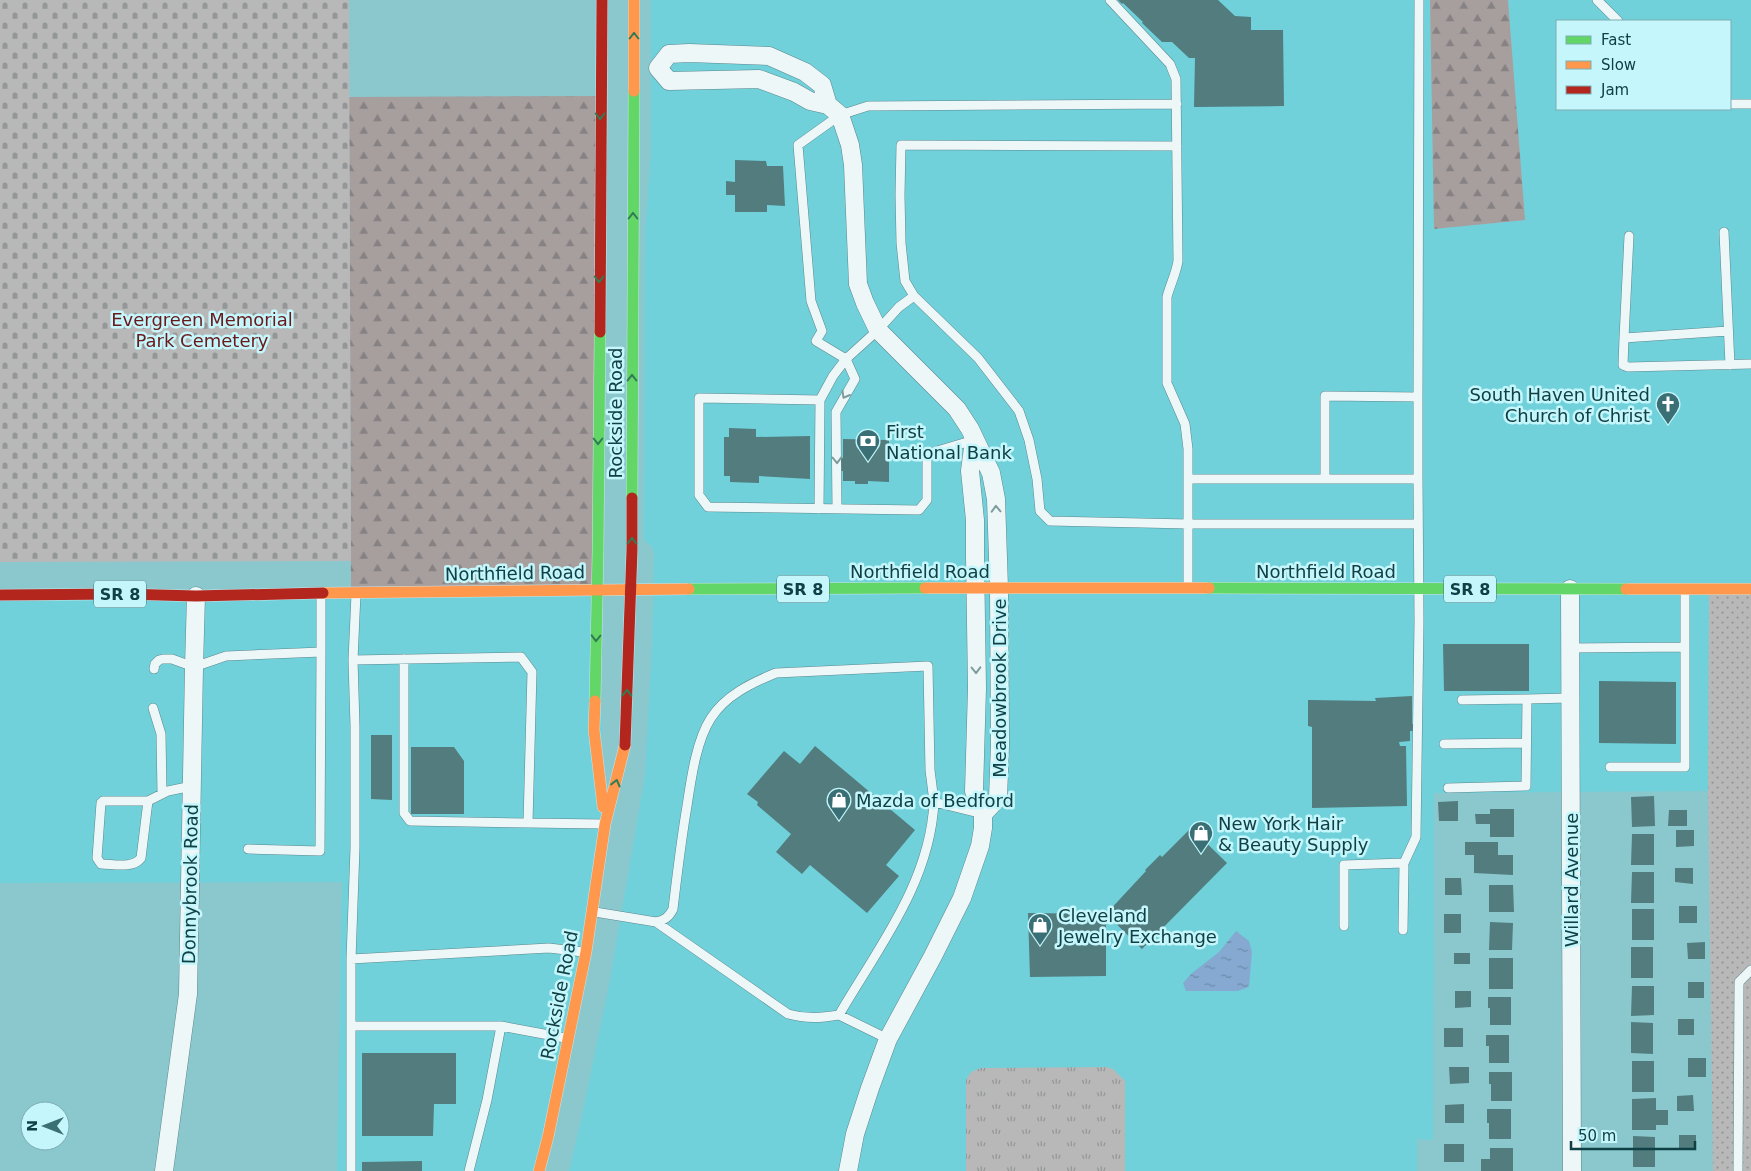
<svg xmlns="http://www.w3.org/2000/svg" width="1751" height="1171" viewBox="0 0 1751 1171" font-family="'DejaVu Sans',sans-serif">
<defs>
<pattern id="grass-tufts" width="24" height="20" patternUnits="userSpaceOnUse" patternTransform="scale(1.25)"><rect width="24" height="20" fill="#b8b8b8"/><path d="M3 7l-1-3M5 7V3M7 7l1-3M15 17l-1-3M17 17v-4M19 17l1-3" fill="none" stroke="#949797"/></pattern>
<pattern id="forest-firs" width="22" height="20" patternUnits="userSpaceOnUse" patternTransform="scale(1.25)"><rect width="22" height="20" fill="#a79e9e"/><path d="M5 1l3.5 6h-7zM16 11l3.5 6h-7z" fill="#868283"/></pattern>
<pattern id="cemetery-stones" width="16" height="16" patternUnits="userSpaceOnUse" patternTransform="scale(1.25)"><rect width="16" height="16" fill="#b8b8b8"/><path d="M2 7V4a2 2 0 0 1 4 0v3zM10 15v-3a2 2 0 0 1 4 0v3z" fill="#949797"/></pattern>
<pattern id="park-dots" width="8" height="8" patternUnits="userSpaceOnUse" patternTransform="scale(1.25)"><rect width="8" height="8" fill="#b8b8b8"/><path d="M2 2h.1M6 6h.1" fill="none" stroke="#949797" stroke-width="1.8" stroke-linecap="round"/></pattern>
<pattern id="water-ripples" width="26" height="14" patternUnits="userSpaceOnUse" patternTransform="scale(1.25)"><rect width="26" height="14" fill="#85a9d0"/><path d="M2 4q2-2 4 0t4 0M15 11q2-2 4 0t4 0" fill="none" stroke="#6b8bab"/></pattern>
</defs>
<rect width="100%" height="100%" fill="#8bc8ce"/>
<path fill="#70d1db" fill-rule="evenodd" d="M651,0H1430L1434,229L1525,220L1508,0H1751V589L1709,590L1708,791L1434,793L1433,1140L1417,1139V1171H569L581,1120L609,985L645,775L652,642L654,553L652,547L644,540L645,233L651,152ZM1557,21H1730V109H1557Z
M597,589L605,824L539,1171H337L342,882L0,883V595Z"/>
<path fill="url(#grass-tufts)" d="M1107,1067L1113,1069L1125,1081V1171H966V1080L971,1072L981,1068Z"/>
<path fill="url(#forest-firs)" d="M1430,0H1508L1525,220L1434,229Z
M600,96L597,589L351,593L349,97Z"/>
<path fill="url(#cemetery-stones)" d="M0,0H349L351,561L0,562Z"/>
<path fill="url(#park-dots)" d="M1709,589H1751V1171H1713L1708,791Z"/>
<path fill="url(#water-ripples)" d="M1236,931L1249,941L1252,952L1249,987L1238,991H1186L1183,983L1192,973L1219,952Z"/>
<path fill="#527c7d" d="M1118,0H1218L1235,16L1251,17V30H1283L1284,106L1194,107L1195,58H1189L1172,42H1162L1142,23L1143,22L1123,3L1122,4Z
M735,160L766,161L767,166H783L785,206L767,205V212H735V195H726V181L735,182Z
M729,428L756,429V437L810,436V479L759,476V483L730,482V476H724V437H729Z
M843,439L889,440V482L868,481V484H855V481H843V471H839V458H843Z
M1443,644H1529V691H1444Z
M1599,681L1676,682V744L1599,743Z
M1412,696V724H1415V731H1410V741L1399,742L1400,746H1406L1407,806L1312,808V727L1308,726V700L1376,701L1375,698Z
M371,735H392V800L371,799Z
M815,746L915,830L886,865L899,876L867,913L810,865L802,874L776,852L791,834L757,805L758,802L747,794L784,751L800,764Z
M411,747H454L464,761V814H411Z
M1654,796L1655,826L1632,827L1631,797Z
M1458,801V821H1439L1438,802Z
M1490,809H1514V837H1490V824H1476L1475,814H1490Z
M1669,810H1687V826H1668Z
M1191,828L1227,863L1142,949L1106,914L1146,871L1145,870L1160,855L1162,857Z
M1676,830H1694V846L1676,847Z
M1632,834H1654V865H1631Z
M1465,842H1498V855H1513V875L1474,873V855H1465Z
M1675,868H1693V884L1675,882Z
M1632,872H1654V903H1631Z
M1445,878H1461L1462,895H1445Z
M1489,885H1513L1514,912H1489Z
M1679,906H1697V923H1679Z
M1632,909H1654V940H1632Z
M1028,913L1106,914V976L1030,977Z
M1444,914H1461V933H1444Z
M1490,922L1513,923L1512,950H1489Z
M1705,942V959H1688L1687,943Z
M1631,947H1653V978H1631Z
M1454,953H1470V964H1454Z
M1489,958H1513V989H1489Z
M1688,982H1704V998H1688Z
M1632,986H1654V1015L1631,1016Z
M1455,991H1471V1007L1455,1008Z
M1488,997H1511V1025H1490V1008H1488Z
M1678,1019H1694V1035H1678Z
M1631,1022L1653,1023V1054L1631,1053Z
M1444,1028H1463V1047H1444Z
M1486,1035H1509V1063H1489V1046H1486Z
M362,1053H456V1104H434L433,1136H362Z
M1688,1058H1706V1077H1688Z
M1632,1061H1654V1092H1632Z
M1449,1067H1469V1083L1450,1084Z
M1489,1072H1512V1101H1491V1084H1489Z
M1693,1095L1694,1111H1677V1096Z
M1656,1098V1110H1668V1125H1656V1130H1632V1099Z
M1464,1104V1123H1445V1105Z
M1487,1109H1511V1139H1489V1123H1487Z
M1679,1135H1696V1148H1679Z
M1633,1136L1655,1137V1167H1633Z
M1444,1144H1464V1162H1444Z
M1490,1148H1513V1171H1481V1159H1490Z
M422,1161V1171H362V1162Z"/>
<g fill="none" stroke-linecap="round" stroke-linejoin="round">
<g stroke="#5b888d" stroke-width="10">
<path id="lane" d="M1110,0L1170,64L1176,79L1178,261C1176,274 1170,285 1167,297V383L1185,424L1188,449V587
M1597,0L1618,21
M1730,104H1751
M1177,146L901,145L900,195L901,243L905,281L914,296L978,358L1019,411L1029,440L1037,479L1040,511L1050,521L1188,524H1418
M1724,232L1730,365
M914,296L899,307L878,330L846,359L816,341L822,331L811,301L798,145L840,115L868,106L1177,104
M1728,331L1624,338L1623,365L1628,367L1751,364
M1624,338L1629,236
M1418,397L1419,0
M820,400L699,398V495L708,507L919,510L927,500V454L974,440
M1188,479H1418L1419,621L1416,837L1404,863L1344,865V926
M1325,479V396L1418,397V479
M819,509L820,400L833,376L846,359L855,379L836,412L837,509
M1571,648L1685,647
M404,659V813L410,821L528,823
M353,660L521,657L532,672L528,823L603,824
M154,669L155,664L159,660L163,659H172L194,667L226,656L321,652V596
M1462,700L1527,699
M153,708L161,734L162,794
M1444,744L1526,743
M1610,767H1685V592
M1448,788L1526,786L1527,699L1570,698
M148,801H103L101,803L97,858L101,864C113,864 133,869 141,858L148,801L168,791L192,786
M248,849L320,851L321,652
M595,912L656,922C665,920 669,917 673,909C677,875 681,841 687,806C691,780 696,741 711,718C725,696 751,683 776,673L928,666L930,770L934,802
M656,922L788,1014C806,1019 821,1018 839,1015
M1403,930L1404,863
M351,959L549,948L583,952
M351,1026V959L355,848V726L353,660L356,594
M888,1039L839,1015C878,948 930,883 934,802L983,814
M351,1171V1026H501L565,1038
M469,1171L487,1100L501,1026
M1738,1171L1739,982L1751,970"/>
</g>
<g stroke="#5b888d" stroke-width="19">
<path id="street" d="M689,53L769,56L805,72L822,85L828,105L810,101L794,92L759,79L669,81L658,68L669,54Z
M828,105L840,115L850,145L853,165L858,284L865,303L878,330L957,409L970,429L991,473L996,499L999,588L1000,745L998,798L983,814
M1570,589L1572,1171
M164,1171L188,994L194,667L196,596
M848,1171L855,1134L870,1088L888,1039L933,956L962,898L980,846L983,828V814L974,791L977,688L975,556V520L970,471L974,440"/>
</g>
<g stroke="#cbe6e9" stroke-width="12">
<path id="fast" d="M632,498L634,91
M1209,588L1626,589
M689,589L925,588
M595,701L598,550L600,332"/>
</g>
<g stroke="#cbe6e9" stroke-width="12">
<path id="slow" d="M634,91V0
M925,588H1209
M1626,589H1751
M323,593L689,589
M595,701L594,730L603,807
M539,1171L548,1137L586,952L605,824L625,745"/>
</g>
<g stroke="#cbe6e9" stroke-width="12">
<path id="jam" d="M600,332L602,0
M0,595L123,594L196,596L323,593
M625,745L632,550V498"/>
</g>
<use href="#lane" stroke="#eef7f8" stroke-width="9"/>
<use href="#street" stroke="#eef7f8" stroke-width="18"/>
<use href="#fast" stroke="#63d668" stroke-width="11"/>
<use href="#slow" stroke="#ff974d" stroke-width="11"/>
<use href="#jam" stroke="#b3261e" stroke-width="11"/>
</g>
<defs><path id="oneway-chevron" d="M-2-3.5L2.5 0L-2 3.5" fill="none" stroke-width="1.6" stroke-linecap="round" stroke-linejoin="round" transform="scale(1.25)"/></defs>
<g stroke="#317c53">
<use href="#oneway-chevron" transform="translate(634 36) rotate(-90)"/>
<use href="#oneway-chevron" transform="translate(600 116) rotate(90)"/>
<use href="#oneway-chevron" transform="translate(633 216) rotate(-90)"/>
<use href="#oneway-chevron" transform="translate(599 279) rotate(90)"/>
<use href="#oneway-chevron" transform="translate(632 378) rotate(-90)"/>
<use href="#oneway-chevron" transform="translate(598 441) rotate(90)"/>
<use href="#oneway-chevron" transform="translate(632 541) rotate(-90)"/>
<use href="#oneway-chevron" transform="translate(596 638) rotate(91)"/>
<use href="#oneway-chevron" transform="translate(627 693) rotate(-88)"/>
<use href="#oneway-chevron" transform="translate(616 783) rotate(-76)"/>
</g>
<g stroke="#7e9c9e">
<use href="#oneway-chevron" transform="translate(845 395) rotate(120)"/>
<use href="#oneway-chevron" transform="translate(837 460) rotate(89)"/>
<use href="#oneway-chevron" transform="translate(996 509) rotate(-92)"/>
<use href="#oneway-chevron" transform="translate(976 670) rotate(89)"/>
</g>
<defs>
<g id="church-pin" transform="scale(1.25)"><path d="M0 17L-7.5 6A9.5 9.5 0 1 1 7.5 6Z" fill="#3a7075" stroke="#c4f6fb"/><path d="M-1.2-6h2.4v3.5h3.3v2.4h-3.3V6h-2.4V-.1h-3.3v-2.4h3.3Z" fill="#fff"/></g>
<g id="bank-pin" transform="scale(1.25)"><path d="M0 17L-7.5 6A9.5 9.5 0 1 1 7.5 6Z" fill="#3a7075" stroke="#c4f6fb"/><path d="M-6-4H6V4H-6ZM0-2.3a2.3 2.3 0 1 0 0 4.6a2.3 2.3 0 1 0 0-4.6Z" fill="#fff"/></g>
<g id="shop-pin" transform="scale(1.25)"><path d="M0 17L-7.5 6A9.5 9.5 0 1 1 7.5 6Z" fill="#3a7075" stroke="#c4f6fb"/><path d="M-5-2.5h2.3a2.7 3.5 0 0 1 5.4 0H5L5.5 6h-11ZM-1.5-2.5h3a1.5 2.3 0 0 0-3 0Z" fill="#fff"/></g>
</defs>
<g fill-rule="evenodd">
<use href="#church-pin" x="1668" y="404"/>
<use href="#bank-pin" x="868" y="441"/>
<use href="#shop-pin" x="839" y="800"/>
<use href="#shop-pin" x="1201" y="833"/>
<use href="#shop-pin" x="1040" y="925"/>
</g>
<g text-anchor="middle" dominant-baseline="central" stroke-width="5" stroke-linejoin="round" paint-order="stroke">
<g fill="#c4f6fb" stroke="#45777c" stroke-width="1">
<rect x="777" y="575.5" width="52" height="27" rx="4"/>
<rect x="1444" y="575.5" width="52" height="27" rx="4"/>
<rect x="94" y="580.5" width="52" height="27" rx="4"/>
</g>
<g font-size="16" font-weight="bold" fill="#0f4045">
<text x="803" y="589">SR 8</text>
<text x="1470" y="589">SR 8</text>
<text x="120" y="594">SR 8</text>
</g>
<g font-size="18" fill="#6a191b" stroke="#c4f6fb">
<text x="202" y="319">Evergreen Memorial<tspan x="202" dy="21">Park Cemetery</tspan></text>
</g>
<g font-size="18" fill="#0f4045" stroke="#c4f6fb" text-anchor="start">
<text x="1650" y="394" text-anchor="end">South Haven United<tspan x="1650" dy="21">Church of Christ</tspan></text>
<text x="886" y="431">First<tspan x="886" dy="21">National Bank</tspan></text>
<text x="856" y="800">Mazda of Bedford</text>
<text x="1218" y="823">New York Hair<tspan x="1218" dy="21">&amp; Beauty Supply</tspan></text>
<text x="1058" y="915">Cleveland<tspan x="1058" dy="21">Jewelry Exchange</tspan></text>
</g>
<g font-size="18" fill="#0f4045" stroke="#c4f6fb">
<text transform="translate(615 413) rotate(-90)">Rockside Road</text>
<text x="920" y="571">Northfield Road</text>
<text x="1326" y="571">Northfield Road</text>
<text transform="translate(515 573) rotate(-1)">Northfield Road</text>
<text transform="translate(999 688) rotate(-90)">Meadowbrook Drive</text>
<text transform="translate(1571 880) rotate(-90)">Willard Avenue</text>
<text transform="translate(190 884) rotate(-89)">Donnybrook Road</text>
<text transform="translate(559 995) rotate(-79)">Rockside Road</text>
</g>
</g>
<rect x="1556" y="20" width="175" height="90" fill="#c4f6fb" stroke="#7cadb2"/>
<rect x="1566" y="36" width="25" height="8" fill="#63d668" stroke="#7cadb2"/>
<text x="1601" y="45" font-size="15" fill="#0f4045">Fast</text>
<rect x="1566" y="61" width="25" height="8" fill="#ff974d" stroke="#7cadb2"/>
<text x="1601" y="70" font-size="15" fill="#0f4045">Slow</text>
<rect x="1566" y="86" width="25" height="8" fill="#b3261e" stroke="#7cadb2"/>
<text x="1601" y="95" font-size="15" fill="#0f4045">Jam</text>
<g transform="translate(45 1126) rotate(270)"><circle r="24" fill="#c4f6fb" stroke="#7cadb2"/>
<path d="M0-4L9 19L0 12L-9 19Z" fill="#3a7075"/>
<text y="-8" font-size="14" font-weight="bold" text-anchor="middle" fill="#0f4045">N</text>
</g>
<path d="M1571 1141v8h124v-8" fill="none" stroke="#0f4045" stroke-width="2.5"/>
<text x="1578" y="1141" font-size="15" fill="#0f4045" stroke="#c4f6fb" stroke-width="4" paint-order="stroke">50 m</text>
</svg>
